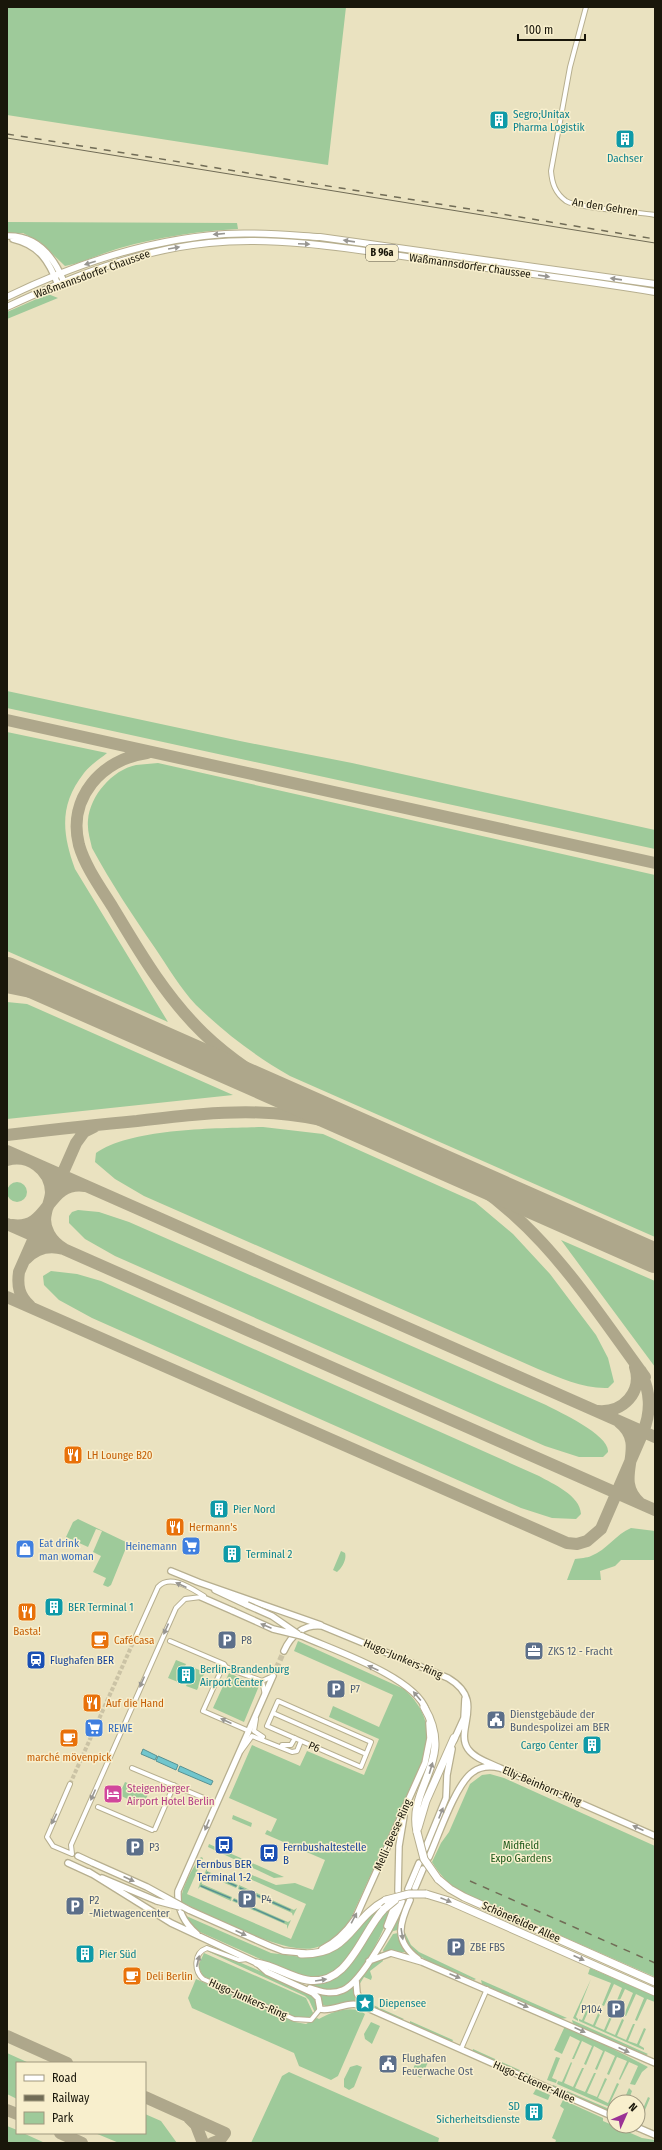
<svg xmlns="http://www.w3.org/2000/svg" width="662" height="2150" viewBox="0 0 662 2150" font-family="'Fira Sans Condensed',sans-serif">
<rect width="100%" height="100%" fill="#eae2c0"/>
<path fill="#9eca9a" d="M7,7H346L328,165L7,115Z
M7,222L237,223L238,229C198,231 159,237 120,248C102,253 83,263 65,266L40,242L23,233H7Z
M48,294L58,298L7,319V312Z
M7,691L240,741L352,763L655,830V849L7,708Z
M7,732L107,753C100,759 90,765 84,773C59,805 62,833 75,869L168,1022L7,951Z
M158,763L655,875V1237L290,1076C255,1056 225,1033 196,1005C180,988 168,967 155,948C133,916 111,883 92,848C90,839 87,830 88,820C90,796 112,770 136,765C143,764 151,764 158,763Z
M7,1002L27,1004L233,1095L7,1119Z
M263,1127L323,1134L475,1202L513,1234L550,1274L596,1335L608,1358L614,1382L608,1388C584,1389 560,1378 538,1369L144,1196L115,1179L95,1162L96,1153C130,1128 220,1128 263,1127Z
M7 1192a10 10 0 1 1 20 0a10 10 0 1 1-20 0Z
M78,1210L99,1212L129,1222L546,1405C559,1412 610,1435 608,1452L603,1457H579L545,1446L115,1256L85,1239L69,1223V1216L72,1212Z
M561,1240L655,1281V1367Z
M51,1271L77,1274L101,1281L539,1476C553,1484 580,1495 581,1514L576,1519L552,1518L521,1508L92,1318L59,1300L44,1285L43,1276Z
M78,1519L128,1543L111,1585L108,1587L103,1585L106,1578L93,1572L101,1556L93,1552L102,1531L96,1529L88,1547L66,1537L73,1522Z
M631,1528L655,1531V1560H621L615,1566L600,1571L601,1580H567L575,1559C580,1558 587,1558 591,1556C607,1550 616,1534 631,1528Z
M341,1551L345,1553C347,1559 342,1568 337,1572L333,1570Z
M298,1641L404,1689C424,1707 431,1727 426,1753L347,1927C338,1936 328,1945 314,1948C284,1955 211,1916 181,1902C181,1889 192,1868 201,1857L203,1858L187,1894L291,1939L306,1904L250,1879L252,1875L276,1885L295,1883L313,1890L325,1860L265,1834L267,1830L271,1832L277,1819L229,1798L252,1745L300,1766L307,1751L364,1775L379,1739L329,1717L333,1706L379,1727L393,1695L294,1651Z
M176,1660L186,1664L178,1682L168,1678Z
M194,1668L205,1672L197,1690L186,1686Z
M229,1673L259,1686L244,1722L213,1708Z
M490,1774L504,1778L655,1846V1977L461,1892C448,1884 440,1875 432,1862L441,1843L449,1832L470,1784L482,1775Z
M125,1782L149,1792L143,1806L119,1795Z
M233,1815L252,1823L251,1827L232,1819Z
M209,1844L284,1877L274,1878L208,1847Z
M207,1868V1871L238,1885L236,1888L206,1875L203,1877Z
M201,1880L202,1884L232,1897L231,1901L200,1887L198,1889Z
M239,1885L294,1910L297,1908L293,1916L292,1913L238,1889Z
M234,1898L288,1922L291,1920L287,1929V1925L232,1901Z
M406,1901L399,1919L398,1930L393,1931L380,1951L381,1953L376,1955Z
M391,1907C384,1934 368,1961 350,1983C335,1993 322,1990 306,1983L326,1982L341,1974L384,1913Z
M379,1909C353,1941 349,1988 296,1975L200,1932L189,1923L184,1915L271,1953L302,1957L348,1940L373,1912Z
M398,1933L402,1945L407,1952L384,1953L383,1950L393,1934Z
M403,1933H405L411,1945L419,1952L476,1979L474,1980C452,1971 408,1960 403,1933Z
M207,1951L220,1954L309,1992C315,1999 320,2004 315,2013L309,2000L305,1996Z
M204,1953L306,1998L314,2015L307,2018L294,2017L203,1976L198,1966Z
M382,1957L383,1961L370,1971L372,1977L371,1980L364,1977L359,1985C357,1974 373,1962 382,1957Z
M590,1968L655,1996V2002L647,1999L637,2021L635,2020L644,1998L636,1994L626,2016L624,2015L633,1993L625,1989L615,2011L613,2010L622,1988L614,1984L604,2006L602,2005L611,1983L588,1974Z
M196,1979L295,2022L306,2024L317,2018L319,2019C331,2012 354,2004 365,2014L338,2076L331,2080L299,2066L294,2053L192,2008L188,1998Z
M591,1979L576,2017L578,2019V2021L573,2018Z
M481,1980L567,2018L561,2019L482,1984Z
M354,1987L357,2001L329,2007L323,2005L320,1997L321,1995H336Z
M371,2004L404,2019L401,2020L368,2006Z
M589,2004L591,2005L584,2021L593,2025L600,2009L602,2010L595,2026L604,2030L611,2014L613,2015L606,2031L615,2035L622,2019L624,2020L617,2036L626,2040L633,2024H635L628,2041L637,2044L644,2028L646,2029L639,2045L644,2048V2050L579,2021V2019L582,2020Z
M572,2020L648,2054L645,2056L573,2024Z
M410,2021L453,2040L452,2042L410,2025Z
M371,2022L380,2026L372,2044L365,2039L364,2034Z
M565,2026L592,2038L648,2067L642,2072L635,2085L630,2084L638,2066L629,2062L620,2080L619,2079L627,2061L617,2057L609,2075L607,2074L615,2056L605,2051L597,2070L595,2069L603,2051L594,2046L586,2065L584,2064L592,2046L582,2041L574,2059H572L580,2041L570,2036L562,2054L554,2050Z
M473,2049L533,2076L532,2078L472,2052Z
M7,2053L29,2063H17V2099L7,2094Z
M556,2057L560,2058L552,2078L557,2080L556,2083L547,2080Z
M418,2058L428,2062L421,2078L411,2073Z
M571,2062L572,2063L564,2083L573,2087L582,2068H584L575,2088L585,2092L594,2073H596L587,2093L597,2097L605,2078L607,2079L598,2098L608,2103L617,2083L619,2084L610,2103L614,2105V2109L557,2084L558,2081L562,2082Z
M357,2065L362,2067L354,2087L349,2090L344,2087V2079L350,2067Z
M289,2072L439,2138L438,2143H251L282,2076Z
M553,2085L614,2111V2115L552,2087Z
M629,2088L632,2091L628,2102H623Z
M536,2089L550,2095L548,2100L533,2094Z
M648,2097L650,2098L640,2122L643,2125L638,2123V2120Z
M563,2100L603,2118V2121L642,2138L655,2140V2143H555L556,2140L552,2138L564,2109L560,2106Z
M145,2114L161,2121L177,2143H119L95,2133H145Z
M7,2126L17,2130V2133H23L45,2143H7Z"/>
<path fill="#71c6cd" stroke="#579192" d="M143,1749L157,1756L155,1760L141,1754Z
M158,1756L178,1765L176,1770L156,1761Z
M180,1766L213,1781L211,1785L178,1771Z"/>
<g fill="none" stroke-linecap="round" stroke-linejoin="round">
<path stroke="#579192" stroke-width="1.5" d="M207,1873L236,1886
M201,1886L230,1898
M240,1888L290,1910
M234,1900L284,1922"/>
<path stroke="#aea78b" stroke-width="12" d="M7,720L655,863
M147,753C102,759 67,798 79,845C85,866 100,887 112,906C139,951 165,996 203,1033C231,1060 263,1080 296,1100
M7,987L51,996L87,1008
M7,1135C50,1130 94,1125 137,1121C228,1110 291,1104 380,1137
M7,1151L655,1437
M7,1160C28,1154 50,1169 51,1192C51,1199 47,1206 46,1213C42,1228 52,1242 64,1249C50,1245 36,1248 26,1259
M439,1163C533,1210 585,1295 645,1377
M7,1224L655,1510
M12,1225C50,1231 46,1180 85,1186
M646,1254L655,1257
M7,1297L567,1543L577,1544L587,1541L601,1529L643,1432C652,1410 650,1392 641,1371
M30,1306C19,1296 17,1286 19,1272L76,1143L84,1132L94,1127
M598,1411C623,1413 643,1392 635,1367
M619,1422C650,1446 611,1478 640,1503
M7,2036L67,2063
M145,2097L225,2133L220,2140L212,2143
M7,2110L17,2114
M189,2118L196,2125L203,2143
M60,2133L82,2143"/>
<path stroke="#aea78b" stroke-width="30" d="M7,972L655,1258"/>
<path stroke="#cbc3a5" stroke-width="4" stroke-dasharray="4 2" stroke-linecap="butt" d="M70,1784L136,1636"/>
<path stroke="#cbc3a5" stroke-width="5.5" stroke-dasharray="5.5 3" stroke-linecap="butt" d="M273,1676L284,1651"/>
<g stroke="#b7af8f" stroke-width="6">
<path id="street" d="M586,7L570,67L551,171C552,183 555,193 566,201C577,208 638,212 655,215
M136,1636L158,1587C170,1573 192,1589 204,1596
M170,1641L224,1664L226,1667C238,1673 250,1676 262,1681L273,1676
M224,1664L203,1711L249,1731
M262,1681L265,1695
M278,1701L371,1742L361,1767L267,1726Z
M273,1713L366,1754
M256,1719L254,1731L263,1737
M282,1745H291L295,1738
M241,1751L252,1736L292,1752L297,1751L301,1741
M132,1768L216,1803
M70,1784L47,1837L53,1846L72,1854
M98,1807L152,1830
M155,1829L174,1785
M72,1854L71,1845L176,1608L185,1599L201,1597
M247,1959L239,1960L207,1948C193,1953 194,1971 203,1979L294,2019L311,2020L320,2009
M461,2049L487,1989"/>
</g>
<g stroke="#b7af8f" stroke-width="8">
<path id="secondary" d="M7,236C37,235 54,257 64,282
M13,239C39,245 49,261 58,285
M171,1571L198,1582
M195,1581L321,1625
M215,1590L247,1605
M201,1597L233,1611
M302,1636C333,1650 415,1677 426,1710
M284,1651C291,1635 304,1624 322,1626L448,1678C487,1701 454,1729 468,1749C475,1759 490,1763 500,1768
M454,1740L464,1718L465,1699
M425,1849L446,1798L447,1775L452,1749
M78,1856L93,1863
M429,1857C438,1837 456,1783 473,1772C481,1766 491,1766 500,1768L655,1836
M68,1863L92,1874
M89,1872L171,1923L259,1964
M102,1878L157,1901
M415,1888L423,1869
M408,1889L419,1863
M398,1891L399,1846L404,1816
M410,1900C399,1924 394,1941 418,1959
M189,1910L270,1946L283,1951L304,1953
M387,1926L395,1904
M197,1934C183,1922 177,1909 178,1891L273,1676
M322,1949C336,1942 346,1932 355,1919L425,1763L430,1738L429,1723
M369,1961L391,1953L422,1962L655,2063
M257,1963L267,1972L313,1993L318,1998L320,2009C335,2012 347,2000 363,2006L614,2117
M356,1980L357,1993L363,2006
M310,1988C321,1992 332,1995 343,1990C362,1982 395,1921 402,1901
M634,2126L655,2135"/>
</g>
<g stroke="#b7af8f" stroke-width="8">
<path id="primary" d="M7,297C75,264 149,239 225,234C257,232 288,235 320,237L655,284
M7,307C71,277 138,250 209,243C279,236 352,249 421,259C499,270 577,279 655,292"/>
</g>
<g stroke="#b7af8f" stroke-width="9">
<path id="highway" d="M418,1828L426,1801L454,1738
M417,1832C407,1786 456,1761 424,1707
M438,1879L450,1889L464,1897L655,1982
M426,1894L449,1901L655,1992
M301,1954C351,1955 350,1919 386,1900
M257,1963C275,1966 290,1977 307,1980C349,1987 361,1933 384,1909"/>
</g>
<use href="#street" stroke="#fff" stroke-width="4"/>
<use href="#secondary" stroke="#fff" stroke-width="5.5"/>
<use href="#primary" stroke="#fff" stroke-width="6"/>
<use href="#highway" stroke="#fff" stroke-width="7"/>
<path stroke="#716c56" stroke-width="1" d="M7,138L655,243"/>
<path stroke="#716c56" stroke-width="1.5" stroke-dasharray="7 7" stroke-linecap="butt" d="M7,134L655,239
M470,1881L655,1963"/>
<g stroke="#b7af8f" stroke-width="8" stroke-linecap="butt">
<path id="secondary-bridge" d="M247,1605L272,1616L298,1634
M233,1611L273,1629L302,1636
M93,1863L147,1887L189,1910
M157,1901L180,1907"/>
</g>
<g stroke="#b7af8f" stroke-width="9" stroke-linecap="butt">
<path id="highway-bridge" d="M417,1832L424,1859L438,1879
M386,1900L409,1894H426
M384,1909L395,1900"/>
</g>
<use href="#secondary-bridge" stroke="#fff" stroke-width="5.5"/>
<use href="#highway-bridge" stroke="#fff" stroke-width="7"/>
</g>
<defs><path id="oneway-solid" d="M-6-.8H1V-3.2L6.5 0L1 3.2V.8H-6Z"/></defs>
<g fill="#989691">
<use href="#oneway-solid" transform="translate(219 234) rotate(175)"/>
<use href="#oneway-solid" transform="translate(349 241) rotate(-172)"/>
<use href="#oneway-solid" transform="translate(304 244) rotate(2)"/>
<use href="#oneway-solid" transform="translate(174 248) rotate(-10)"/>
<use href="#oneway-solid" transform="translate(90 263) rotate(162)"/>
<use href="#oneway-solid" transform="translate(544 276) rotate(8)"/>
<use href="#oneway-solid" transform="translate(616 279) rotate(-172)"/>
<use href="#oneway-solid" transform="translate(181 1585) rotate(-156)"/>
<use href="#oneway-solid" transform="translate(266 1626) rotate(-157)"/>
<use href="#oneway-solid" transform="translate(166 1629) rotate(114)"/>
<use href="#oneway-solid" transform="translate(373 1668) rotate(-156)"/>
<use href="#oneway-solid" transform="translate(142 1682) rotate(114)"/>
<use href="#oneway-solid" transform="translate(417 1696) rotate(-130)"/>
<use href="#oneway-solid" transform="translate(226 1721) rotate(-156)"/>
<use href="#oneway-solid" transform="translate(431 1768) rotate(-73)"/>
<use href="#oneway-solid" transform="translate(93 1795) rotate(114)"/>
<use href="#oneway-solid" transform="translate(441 1813) rotate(-68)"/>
<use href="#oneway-solid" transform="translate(54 1819) rotate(116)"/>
<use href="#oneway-solid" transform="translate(207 1825) rotate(112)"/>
<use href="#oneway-solid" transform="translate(638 1828) rotate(-156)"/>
<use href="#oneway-solid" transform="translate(129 1879) rotate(24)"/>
<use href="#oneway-solid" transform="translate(446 1900) rotate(22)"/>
<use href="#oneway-solid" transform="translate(354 1918) rotate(-62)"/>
<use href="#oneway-solid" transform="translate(241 1933) rotate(24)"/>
<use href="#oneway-solid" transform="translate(402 1934) rotate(81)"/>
<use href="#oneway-solid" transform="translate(579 1958) rotate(24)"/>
<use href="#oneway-solid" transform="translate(198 1961) rotate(-77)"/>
<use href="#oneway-solid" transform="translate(455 1976) rotate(23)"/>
<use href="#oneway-solid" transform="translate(321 1980) rotate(-9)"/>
<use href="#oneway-solid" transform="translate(523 2005) rotate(24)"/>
<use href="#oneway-solid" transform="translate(580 2030) rotate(24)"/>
<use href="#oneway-solid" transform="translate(624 2050) rotate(24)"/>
</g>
<defs>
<g id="building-square" transform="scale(1)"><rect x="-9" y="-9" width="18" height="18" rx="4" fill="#0f9aa8" stroke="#f8efcd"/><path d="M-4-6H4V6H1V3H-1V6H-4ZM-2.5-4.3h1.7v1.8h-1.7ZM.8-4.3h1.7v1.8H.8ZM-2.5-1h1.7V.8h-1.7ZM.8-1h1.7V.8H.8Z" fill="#fff"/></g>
<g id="restaurant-square" transform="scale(1)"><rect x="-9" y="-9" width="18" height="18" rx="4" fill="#e8710a" stroke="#f8efcd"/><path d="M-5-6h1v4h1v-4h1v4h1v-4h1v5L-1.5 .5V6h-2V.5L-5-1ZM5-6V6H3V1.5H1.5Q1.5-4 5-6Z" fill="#fff"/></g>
<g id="supermarket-square" transform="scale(1)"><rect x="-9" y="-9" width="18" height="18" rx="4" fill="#3f7fe0" stroke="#f8efcd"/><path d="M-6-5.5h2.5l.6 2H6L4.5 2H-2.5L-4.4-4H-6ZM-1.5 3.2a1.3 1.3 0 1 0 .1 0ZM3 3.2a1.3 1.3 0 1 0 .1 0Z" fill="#fff"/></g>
<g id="shop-square" transform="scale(1)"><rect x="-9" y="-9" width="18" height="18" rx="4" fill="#3f7fe0" stroke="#f8efcd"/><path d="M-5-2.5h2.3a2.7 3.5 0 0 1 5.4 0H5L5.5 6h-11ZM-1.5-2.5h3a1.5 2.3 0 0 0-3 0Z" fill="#fff"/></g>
<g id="cafe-square" transform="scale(1)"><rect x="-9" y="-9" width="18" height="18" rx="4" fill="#e8710a" stroke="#f8efcd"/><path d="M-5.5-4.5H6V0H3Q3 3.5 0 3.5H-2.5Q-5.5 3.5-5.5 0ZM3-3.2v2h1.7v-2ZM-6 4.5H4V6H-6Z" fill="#fff"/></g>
<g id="parking-square" transform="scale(1)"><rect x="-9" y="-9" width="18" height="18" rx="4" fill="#5c6f8a" stroke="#f8efcd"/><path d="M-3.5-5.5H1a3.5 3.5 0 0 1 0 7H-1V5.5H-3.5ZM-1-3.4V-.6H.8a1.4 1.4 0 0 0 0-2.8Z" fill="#fff"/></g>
<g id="office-square" transform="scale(1)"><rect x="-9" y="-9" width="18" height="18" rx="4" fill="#5c6f8a" stroke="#f8efcd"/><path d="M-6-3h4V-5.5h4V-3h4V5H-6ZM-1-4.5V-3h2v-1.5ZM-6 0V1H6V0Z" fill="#fff"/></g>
<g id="station-square" transform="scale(1)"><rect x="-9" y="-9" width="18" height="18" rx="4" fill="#1a4fb4" stroke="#f8efcd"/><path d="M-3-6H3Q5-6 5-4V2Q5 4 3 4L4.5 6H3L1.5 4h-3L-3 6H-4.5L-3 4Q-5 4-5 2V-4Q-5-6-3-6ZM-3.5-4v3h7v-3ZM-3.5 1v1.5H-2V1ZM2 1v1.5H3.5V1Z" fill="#fff"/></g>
<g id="civic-square" transform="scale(1)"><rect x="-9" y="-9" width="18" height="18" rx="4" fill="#5c6f8a" stroke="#f8efcd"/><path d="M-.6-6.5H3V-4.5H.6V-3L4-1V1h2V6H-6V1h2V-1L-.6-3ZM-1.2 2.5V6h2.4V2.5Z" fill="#fff"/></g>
<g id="hotel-square" transform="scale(1)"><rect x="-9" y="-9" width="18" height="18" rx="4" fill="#d1479c" stroke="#f8efcd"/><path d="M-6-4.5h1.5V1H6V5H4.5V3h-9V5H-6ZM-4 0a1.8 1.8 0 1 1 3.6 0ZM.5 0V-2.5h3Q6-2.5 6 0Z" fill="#fff"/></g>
<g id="bus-square" transform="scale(1)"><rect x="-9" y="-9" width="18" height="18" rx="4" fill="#1a4fb4" stroke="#f8efcd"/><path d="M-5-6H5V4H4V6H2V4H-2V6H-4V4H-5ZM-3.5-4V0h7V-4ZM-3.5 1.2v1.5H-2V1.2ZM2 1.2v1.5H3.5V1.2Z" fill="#fff"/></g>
<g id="sight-square" transform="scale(1)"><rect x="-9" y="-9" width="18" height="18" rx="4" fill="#0f9aa8" stroke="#f8efcd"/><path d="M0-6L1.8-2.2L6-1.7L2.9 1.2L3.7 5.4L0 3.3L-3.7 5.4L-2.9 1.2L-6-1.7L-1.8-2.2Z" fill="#fff"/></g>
</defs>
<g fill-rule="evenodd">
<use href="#building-square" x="499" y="120"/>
<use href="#building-square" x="625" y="139"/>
<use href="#restaurant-square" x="73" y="1455"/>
<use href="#building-square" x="219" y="1509"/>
<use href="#restaurant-square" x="175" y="1527"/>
<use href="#supermarket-square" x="191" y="1546"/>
<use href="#shop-square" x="25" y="1549"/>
<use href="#building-square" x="232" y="1554"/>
<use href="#building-square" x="54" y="1607"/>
<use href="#restaurant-square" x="27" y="1612"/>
<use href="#cafe-square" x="100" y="1640"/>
<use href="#parking-square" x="227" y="1640"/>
<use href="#office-square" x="534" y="1651"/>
<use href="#station-square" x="36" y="1660"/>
<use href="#building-square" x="186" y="1675"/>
<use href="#parking-square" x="336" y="1689"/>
<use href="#restaurant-square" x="92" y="1703"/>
<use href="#civic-square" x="496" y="1720"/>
<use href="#supermarket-square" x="94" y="1728"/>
<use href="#cafe-square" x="69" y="1738"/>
<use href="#building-square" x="592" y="1745"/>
<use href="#hotel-square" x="113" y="1794"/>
<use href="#bus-square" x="224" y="1845"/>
<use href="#parking-square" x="135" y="1847"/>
<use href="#bus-square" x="269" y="1853"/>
<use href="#parking-square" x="247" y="1899"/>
<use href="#parking-square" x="75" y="1906"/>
<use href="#parking-square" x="456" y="1947"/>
<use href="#building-square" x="85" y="1954"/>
<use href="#cafe-square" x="132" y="1976"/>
<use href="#sight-square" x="365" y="2003"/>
<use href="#parking-square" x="616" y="2009"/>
<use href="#civic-square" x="388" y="2064"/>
<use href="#building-square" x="534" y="2112"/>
</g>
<g text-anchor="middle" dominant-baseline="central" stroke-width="3" stroke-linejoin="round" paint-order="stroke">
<rect fill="#f8efcd" stroke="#5c5744" stroke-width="1" x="366" y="245" width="32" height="16" rx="3"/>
<g font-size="10" font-weight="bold" fill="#19160a">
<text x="382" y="253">B 96a</text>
</g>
<g font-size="11" fill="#0d838f" stroke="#f8efcd" text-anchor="start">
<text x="513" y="114">Segro;Unitax<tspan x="513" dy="13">Pharma Logistik</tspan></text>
<text x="625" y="158" text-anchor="middle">Dachser</text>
<text x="233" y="1509">Pier Nord</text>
<text x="246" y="1554">Terminal 2</text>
<text x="68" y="1607">BER Terminal 1</text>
<text x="200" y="1669">Berlin-Brandenburg<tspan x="200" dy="13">Airport Center</tspan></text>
<text x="578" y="1745" text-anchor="end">Cargo Center</text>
<text x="99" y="1954">Pier Süd</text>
<text x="379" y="2003">Diepensee</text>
<text x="520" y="2106" text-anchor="end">SD<tspan x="520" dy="13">Sicherheitsdienste</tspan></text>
</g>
<g font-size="11" fill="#19160a" stroke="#f8efcd">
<text transform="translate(605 207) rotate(9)">An den Gehren</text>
<text transform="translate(470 266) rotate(8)">Waßmannsdorfer Chaussee</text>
<text transform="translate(92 274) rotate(-20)">Waßmannsdorfer Chaussee</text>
<text transform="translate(403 1659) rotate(23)">Hugo-Junkers-Ring</text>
<text transform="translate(314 1747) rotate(24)">P6</text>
<text transform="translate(542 1786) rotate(23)">Elly-Beinhorn-Ring</text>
<text transform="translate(393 1835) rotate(-66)">Melli-Beese-Ring</text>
<text transform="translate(521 1922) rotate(24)">Schönefelder Allee</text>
<text transform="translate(248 1999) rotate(24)">Hugo-Junkers-Ring</text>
<text transform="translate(534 2082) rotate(24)">Hugo-Eckener-Allee</text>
</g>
<g font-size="11" fill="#c56008" stroke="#f8efcd" text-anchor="start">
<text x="87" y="1455">LH Lounge B20</text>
<text x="189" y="1527">Hermann's</text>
<text x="27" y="1631" text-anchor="middle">Basta!</text>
<text x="114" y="1640">CaféCasa</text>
<text x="106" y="1703">Auf die Hand</text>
<text x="69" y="1757" text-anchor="middle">marché mövenpick</text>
<text x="146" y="1976">Deli Berlin</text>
</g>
<g font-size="11" fill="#366cbe" stroke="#f8efcd" text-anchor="start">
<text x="39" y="1543">Eat drink<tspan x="39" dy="13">man woman</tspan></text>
<text x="177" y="1546" text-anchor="end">Heinemann</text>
<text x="108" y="1728">REWE</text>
</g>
<g font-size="11" fill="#4e5e75" stroke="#f8efcd" text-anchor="start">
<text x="241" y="1640">P8</text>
<text x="548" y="1651">ZKS 12 - Fracht</text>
<text x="350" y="1689">P7</text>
<text x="510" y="1714">Dienstgebäude der<tspan x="510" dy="13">Bundespolizei am BER</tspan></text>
<text x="149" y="1847">P3</text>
<text x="261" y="1899">P4</text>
<text x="89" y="1900">P2<tspan x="89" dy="13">-Mietwagencenter</tspan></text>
<text x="470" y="1947">ZBE FBS</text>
<text x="602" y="2009" text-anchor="end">P104</text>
<text x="402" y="2058">Flughafen<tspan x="402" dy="13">Feuerwache Ost</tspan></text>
</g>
<g font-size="11" fill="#164399" stroke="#f8efcd" text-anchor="start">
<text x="50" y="1660">Flughafen BER</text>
<text x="283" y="1847">Fernbushaltestelle<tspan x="283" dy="13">B</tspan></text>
<text x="224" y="1864" text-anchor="middle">Fernbus BER<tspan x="224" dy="13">Terminal 1-2</tspan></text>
</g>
<g font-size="11" fill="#b23c85" stroke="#f8efcd" text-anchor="start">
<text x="127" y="1788">Steigenberger<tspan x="127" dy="13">Airport Hotel Berlin</tspan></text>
</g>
<g font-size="11" fill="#1d591a" stroke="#f8efcd">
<text x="521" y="1845">Midfield<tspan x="521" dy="13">Expo Gardens</tspan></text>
</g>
</g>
<rect width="662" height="2150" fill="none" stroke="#19160a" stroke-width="16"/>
<rect x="16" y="2062" width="130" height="72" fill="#f8efcd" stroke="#9f987f"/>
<rect x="24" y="2075" width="20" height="6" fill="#ffffff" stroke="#9f987f"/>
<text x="52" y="2082" font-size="12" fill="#19160a">Road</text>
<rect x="24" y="2095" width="20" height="6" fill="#716c56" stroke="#9f987f"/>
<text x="52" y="2102" font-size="12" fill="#19160a">Railway</text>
<rect x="24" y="2112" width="20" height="12" fill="#9eca9a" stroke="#9f987f"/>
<text x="52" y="2122" font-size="12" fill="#19160a">Park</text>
<g transform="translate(626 2114) rotate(45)"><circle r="19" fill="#f8efcd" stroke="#9f987f"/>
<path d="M0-3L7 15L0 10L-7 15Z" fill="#9b3295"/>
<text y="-6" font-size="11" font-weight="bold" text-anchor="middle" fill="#19160a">N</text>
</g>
<path d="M518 34v6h67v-6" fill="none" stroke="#19160a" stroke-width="2"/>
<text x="524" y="34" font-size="12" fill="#19160a" stroke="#f8efcd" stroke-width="3" paint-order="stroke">100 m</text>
</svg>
